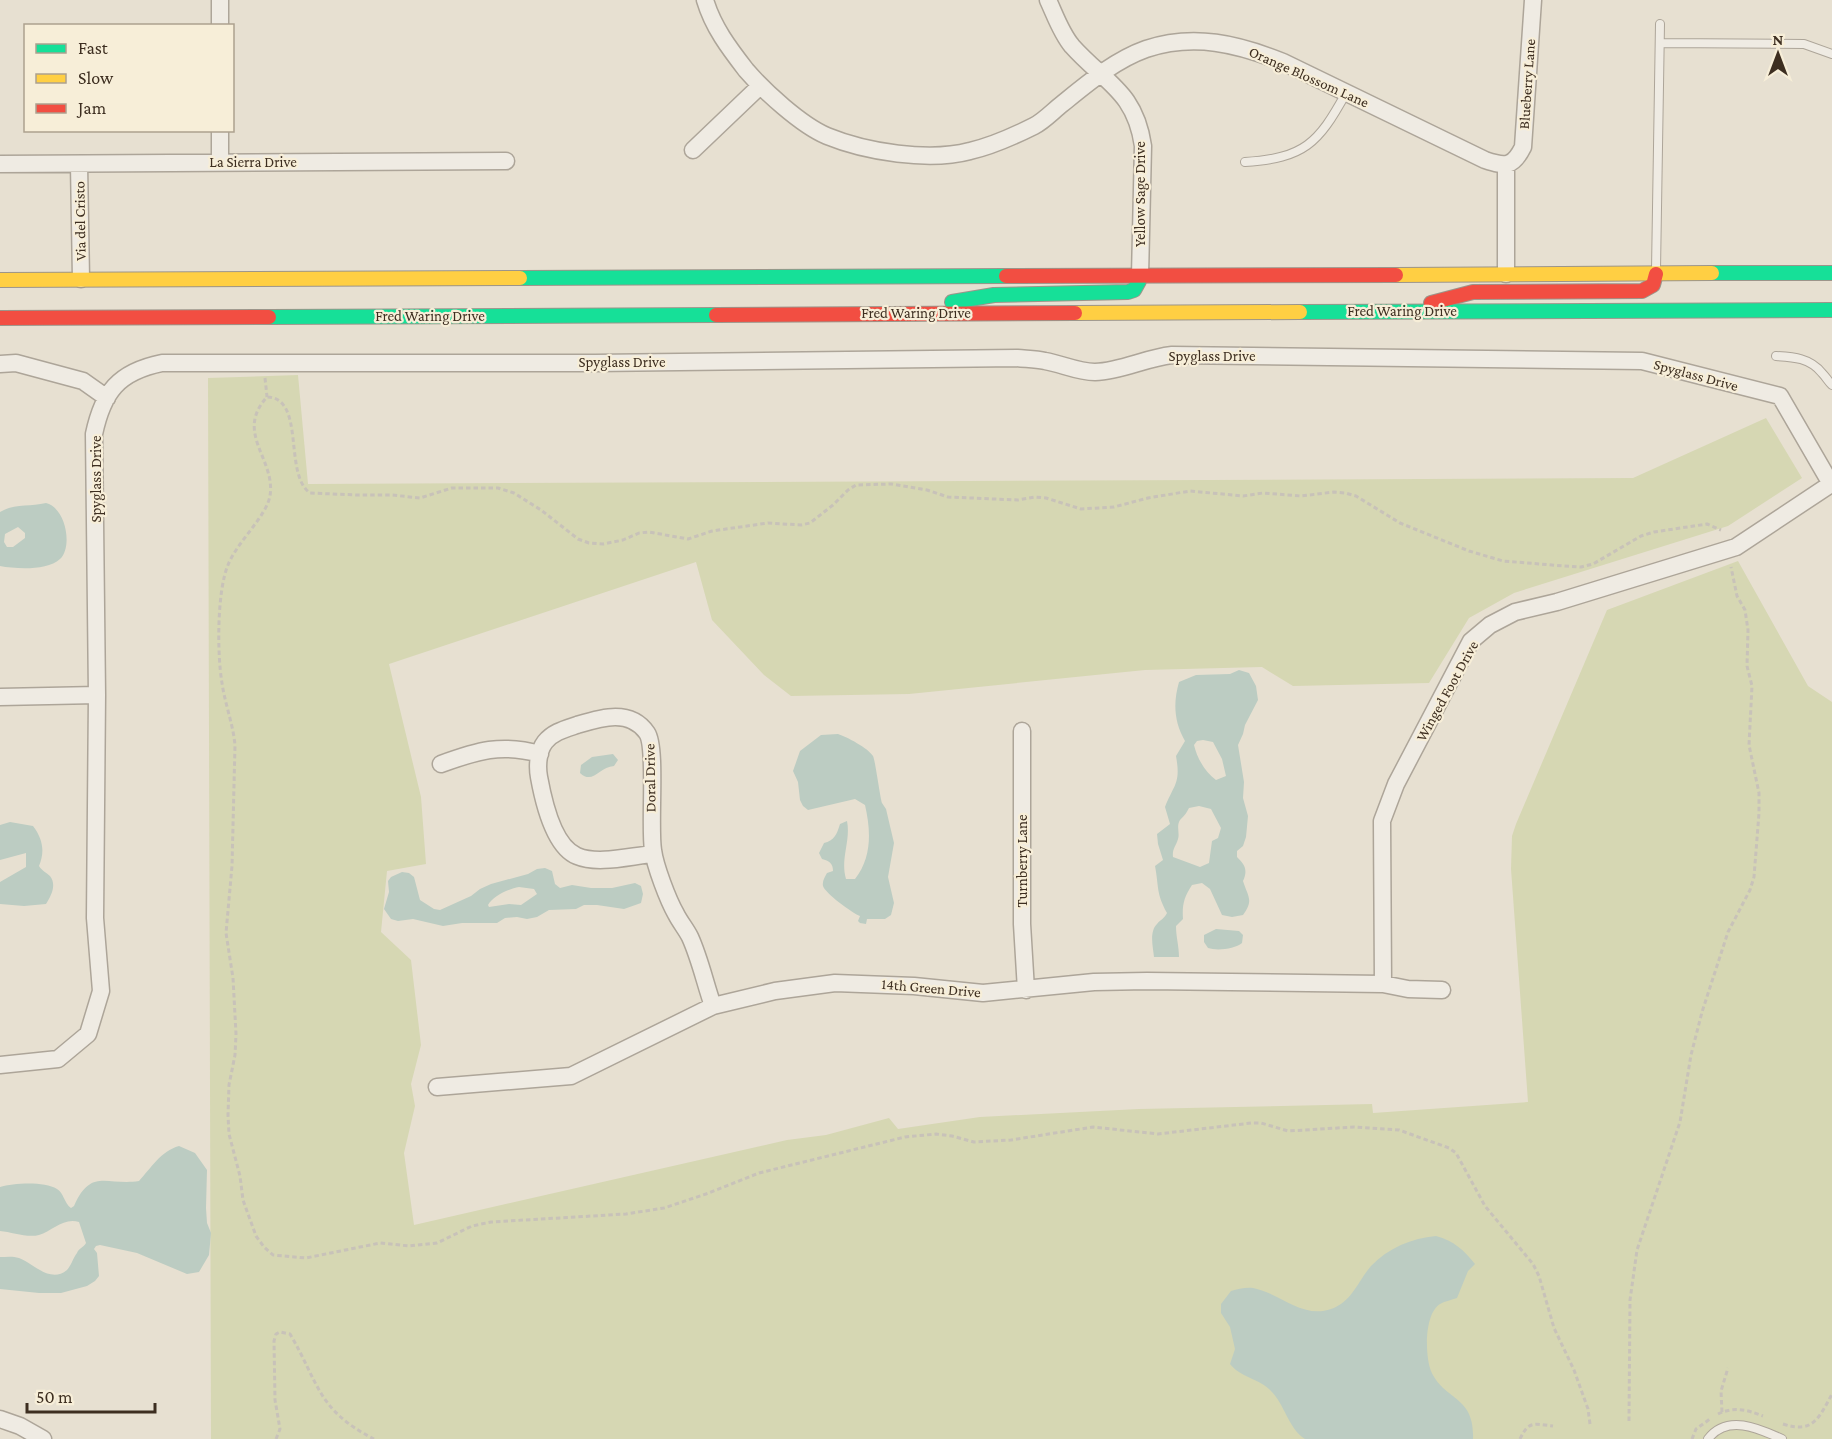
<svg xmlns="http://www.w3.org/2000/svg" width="1832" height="1439" viewBox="0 0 1832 1439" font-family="'Crimson Pro',serif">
<rect width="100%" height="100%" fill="#e7e0d1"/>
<path fill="#d6d7b3" d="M298,375L308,484L1633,478L1766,418L1802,478L1728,526L1514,593L1469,618L1429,683L1293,686L1262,667L1145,670L909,694L791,696L764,675L712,620L696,562L389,664L421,797L426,864L387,871L381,932L411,960L421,1045L411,1084L415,1106L404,1153L414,1225L787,1140L826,1135L889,1118L898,1129L980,1117L1139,1109L1372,1104L1373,1113L1528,1102L1511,869L1512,836L1516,824L1607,610L1738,561L1808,686L1832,702V1439H211L208,378Z"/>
<path fill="#bcccc2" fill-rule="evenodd" d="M46,503C66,508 73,547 60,559C47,571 16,569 0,566V512C15,503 30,507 46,503ZM18,527L25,533V538L13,547H7L4,542L5,534Z
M1239,670L1249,673L1256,686L1258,700L1245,725L1243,734L1238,745L1244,782L1243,798L1248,816L1246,837L1243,846L1237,851V857C1245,865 1248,870 1243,881C1248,897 1254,900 1243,915L1232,917L1222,915L1210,889L1202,883L1192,885C1184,897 1182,905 1183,919L1176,926C1176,937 1179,946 1179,957H1154C1153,947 1149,932 1157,924C1161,919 1164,919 1167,913C1156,893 1159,887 1155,866L1163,860L1158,844L1157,834L1170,824L1165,807C1174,784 1181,784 1176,756L1185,741C1174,722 1173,703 1179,682L1196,675L1230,674ZM1203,740L1213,742L1222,759L1226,776L1216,780C1205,772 1197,758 1194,745L1197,741ZM1199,806L1211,809L1221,828L1218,838L1212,841L1209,863L1200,867L1173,857C1172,849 1176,846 1178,839C1180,833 1176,826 1180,820C1184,816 1186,814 1189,808Z
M838,734C847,737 868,748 873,756C875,759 880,797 882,803L886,809L894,843L888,877L894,903L891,915L885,919H867L866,924L860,923L858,921L860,916C852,913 825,893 823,886C822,881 825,877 827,873L833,871C833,863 829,861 822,859L819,853L824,843C834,841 837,834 840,824L847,821C851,841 840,859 846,879H855C872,857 871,831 865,805L855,799L808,810L803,806L800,800L798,782L793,771L800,751L821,735Z
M613,754L618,760L614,766C599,767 593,785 580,773L581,765L592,757Z
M10,822L33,826C43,839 45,852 39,866C42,871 46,872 50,876C57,885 51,896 46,904L24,906L0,904V882L26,867V853L0,860V825Z
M545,868L552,871L555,884L560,888L572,885L591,888H612L635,883L641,886L643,894L641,903L624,909L597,905H584L576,909L549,910L537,917L527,919L517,917L505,918L497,923H462L443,926L413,919L398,921L391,919L384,909L389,892L388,881L391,877L402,872L409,873L414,877L420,900L434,909L440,910L471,896L480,889L491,884L528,874L537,869ZM519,887L534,889L537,894L521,905L509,904L489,907L488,905C493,896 508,889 519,887Z
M1216,929L1239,931L1243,935L1242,943C1235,949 1217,951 1208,948L1204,942V935Z
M179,1146L195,1153L207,1170L206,1208L207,1223L211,1233L209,1255L199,1272L187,1274L137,1253L100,1245L96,1246L94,1249L97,1253L99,1276L95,1281L87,1286L61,1293H39L0,1289V1257C6,1257 13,1256 19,1258C33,1263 50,1284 67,1270C71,1266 73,1258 77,1253C79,1248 83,1248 86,1243L79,1222C64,1217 52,1231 39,1235C27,1238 12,1232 0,1231V1187C14,1183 44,1181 57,1189C64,1193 64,1203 71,1208L74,1206C91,1167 107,1186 139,1181C151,1168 161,1151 179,1146Z
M1436,1236C1454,1241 1464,1250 1475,1264L1468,1271L1457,1298C1452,1300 1445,1301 1440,1304C1424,1314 1425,1356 1431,1371C1444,1401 1475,1395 1473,1439H1305C1287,1427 1285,1403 1269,1389C1257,1378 1240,1377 1230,1364L1235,1349L1230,1327L1221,1313V1304L1231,1291C1238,1289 1246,1287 1253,1288C1280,1293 1302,1319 1331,1309C1352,1302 1358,1281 1371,1266C1388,1248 1412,1238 1436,1236Z"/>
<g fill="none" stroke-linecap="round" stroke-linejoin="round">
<g stroke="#ada599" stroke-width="10">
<path id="lane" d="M1660,43L1804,44L1832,54
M1245,162C1304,158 1318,144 1346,93
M1656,270L1660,24
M1776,356C1794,357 1810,358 1822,373C1826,377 1828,381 1832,385
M1708,1439C1727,1414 1758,1428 1782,1439"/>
</g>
<g stroke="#ada599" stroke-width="19">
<path id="street" d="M705,0C713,27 729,48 746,70C764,91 801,125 827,136C866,152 929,162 970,151C992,146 1014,136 1034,126C1044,121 1053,111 1062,104C1088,83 1115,60 1146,49C1194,33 1238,44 1283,62L1485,160C1506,167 1513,167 1523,147L1533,0
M1048,0C1055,15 1061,33 1072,46C1105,83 1135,91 1143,146L1140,276
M220,26V0
M693,150L760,86
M220,162V130
M0,164L506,161
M79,164L81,279
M1506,274V164
M0,364L16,363L83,381L107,398
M0,697L97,695
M1022,731V924L1026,990
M441,764C477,751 501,743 540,754
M653,854C630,856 598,865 577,856C553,846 543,799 539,777C537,766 538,751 545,742C553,732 565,729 577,725C600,718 630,708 647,733C657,748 649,825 653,850C655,866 668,900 676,914C680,922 686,929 690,937C700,959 705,983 713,1006
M1383,984L1382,821L1396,784L1471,641L1490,625L1515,612L1557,602L1736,547L1831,484
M0,1065L58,1059L88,1034L101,991L95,918L97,695L94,434C103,392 118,372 162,363H595L1017,358C1026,359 1036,359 1045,361C1062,364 1078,372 1095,372C1122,371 1145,358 1172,355L1642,361L1780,396L1831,484
M437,1087L571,1076L713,1006L775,991L835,983L914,986L983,993L1094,982L1147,981L1383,984L1408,989L1442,990
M0,1419L20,1426L43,1439"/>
</g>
<g stroke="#9c958a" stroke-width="16">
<path id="fast" d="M1712,273H1832
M520,278L1006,276
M952,302L994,295L1128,292L1134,290L1139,281
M1300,312L1832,310
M269,317L716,315"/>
</g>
<g stroke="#9c958a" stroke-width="16">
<path id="slow" d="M1396,275L1712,273
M0,280L520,278
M1075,313L1300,312"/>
</g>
<g stroke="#9c958a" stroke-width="16">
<path id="jam" d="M1006,276L1396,275
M1431,303L1473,292L1642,291L1653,285L1656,274
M716,315L1075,313
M0,318L269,317"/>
</g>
<path stroke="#c8c2b9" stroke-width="3" stroke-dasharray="4.5 3" stroke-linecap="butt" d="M265,378L267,397
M1722,1412L1721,1391L1728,1368
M1718,1414C1734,1406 1748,1410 1763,1416
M1629,1421L1630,1300L1637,1250L1680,1122L1691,1055L1702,1012L1728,932L1750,890L1754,877L1759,813V793L1749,745L1752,686L1747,666L1748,630L1745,610L1737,596L1731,567
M1590,1424L1588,1409L1574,1370L1554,1328L1539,1276L1533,1264L1485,1206L1456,1153L1449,1148L1399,1130L1354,1127L1288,1131L1261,1123H1251L1158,1134L1093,1127L1011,1140L974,1142L952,1136L936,1134L905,1137L759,1173L706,1194L664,1208L626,1214L491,1222L472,1226L437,1243L409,1246L380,1243L306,1258L273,1255L264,1247L256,1236L243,1200L240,1176L229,1134L228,1115L229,1085L235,1055L236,1034L233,978L226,933L232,866L235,745C233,724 225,704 222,683C217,654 217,591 228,565C237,542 266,517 270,496C276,459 234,433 267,397C306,398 283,474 310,493L358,495H392L420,498L452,488H498L514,493L541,510L578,539L589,543L603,544L623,540L639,533L649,532L688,539L712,531L768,523L801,525L810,523L833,505L848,490L856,485L891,484L927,490L948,497L1018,500L1035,497L1046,498L1081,509L1114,507L1148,498L1190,491L1243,496L1263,493L1301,496L1334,492L1345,493L1356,496L1400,523L1469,551L1503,561L1564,566L1581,567L1593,564L1641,536L1654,532L1707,524L1721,530
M1783,1424C1813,1434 1819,1418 1832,1394
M276,1439L280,1429L275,1400L274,1341L276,1334L280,1332L290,1334C319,1383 317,1410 374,1439
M1520,1439C1529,1420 1534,1424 1553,1426
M1692,1439L1696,1429L1710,1419"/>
<use href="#lane" stroke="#efebe3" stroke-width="8"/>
<use href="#street" stroke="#efebe3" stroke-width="16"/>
<use href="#fast" stroke="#16e098" stroke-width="14"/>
<use href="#slow" stroke="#ffcf43" stroke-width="14"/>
<use href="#jam" stroke="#f24e42" stroke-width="14"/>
</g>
<g text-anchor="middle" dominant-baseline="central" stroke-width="4.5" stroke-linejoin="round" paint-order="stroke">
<g font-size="15" fill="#3d2e20" stroke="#f7eed8">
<text transform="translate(1309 77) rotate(24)">Orange Blossom Lane</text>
<text transform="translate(1527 84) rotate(-86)">Blueberry Lane</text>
<text x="253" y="162">La Sierra Drive</text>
<text transform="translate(1140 194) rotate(-90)">Yellow Sage Drive</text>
<text transform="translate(80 221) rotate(-91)">Via del Cristo</text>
<text x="1402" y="311">Fred Waring Drive</text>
<text x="916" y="313">Fred Waring Drive</text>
<text x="430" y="316">Fred Waring Drive</text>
<text x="1212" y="356">Spyglass Drive</text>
<text x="622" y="362">Spyglass Drive</text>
<text transform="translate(1696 375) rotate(15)">Spyglass Drive</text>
<text transform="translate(96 479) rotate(-90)">Spyglass Drive</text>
<text transform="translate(1447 691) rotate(-61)">Winged Foot Drive</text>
<text transform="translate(650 778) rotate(-91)">Doral Drive</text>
<text transform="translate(1022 861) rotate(-90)">Turnberry Lane</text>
<text transform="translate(931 988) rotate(5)">14th Green Drive</text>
</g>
</g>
<rect x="24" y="24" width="210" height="108" fill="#f7eed8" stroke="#ada18e" stroke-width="1.5"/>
<rect x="36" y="44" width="30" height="9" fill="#16e098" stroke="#ada18e" stroke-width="1.5"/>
<text x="78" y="54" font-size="18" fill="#3d2e20">Fast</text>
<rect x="36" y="74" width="30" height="9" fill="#ffcf43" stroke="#ada18e" stroke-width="1.5"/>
<text x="78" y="84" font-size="18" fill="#3d2e20">Slow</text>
<rect x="36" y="104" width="30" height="9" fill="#f24e42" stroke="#ada18e" stroke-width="1.5"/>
<text x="78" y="114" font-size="18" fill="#3d2e20">Jam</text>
<g transform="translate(1778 54)" stroke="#f7eed8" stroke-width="4.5" paint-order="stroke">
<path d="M0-4.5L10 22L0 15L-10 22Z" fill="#3d2e20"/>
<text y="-9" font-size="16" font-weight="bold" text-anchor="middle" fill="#3d2e20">N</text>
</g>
<path d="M27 1403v9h128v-9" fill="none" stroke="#3d2e20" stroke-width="3"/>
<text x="36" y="1403" font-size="18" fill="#3d2e20" stroke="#f7eed8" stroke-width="4.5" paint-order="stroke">50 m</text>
</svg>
